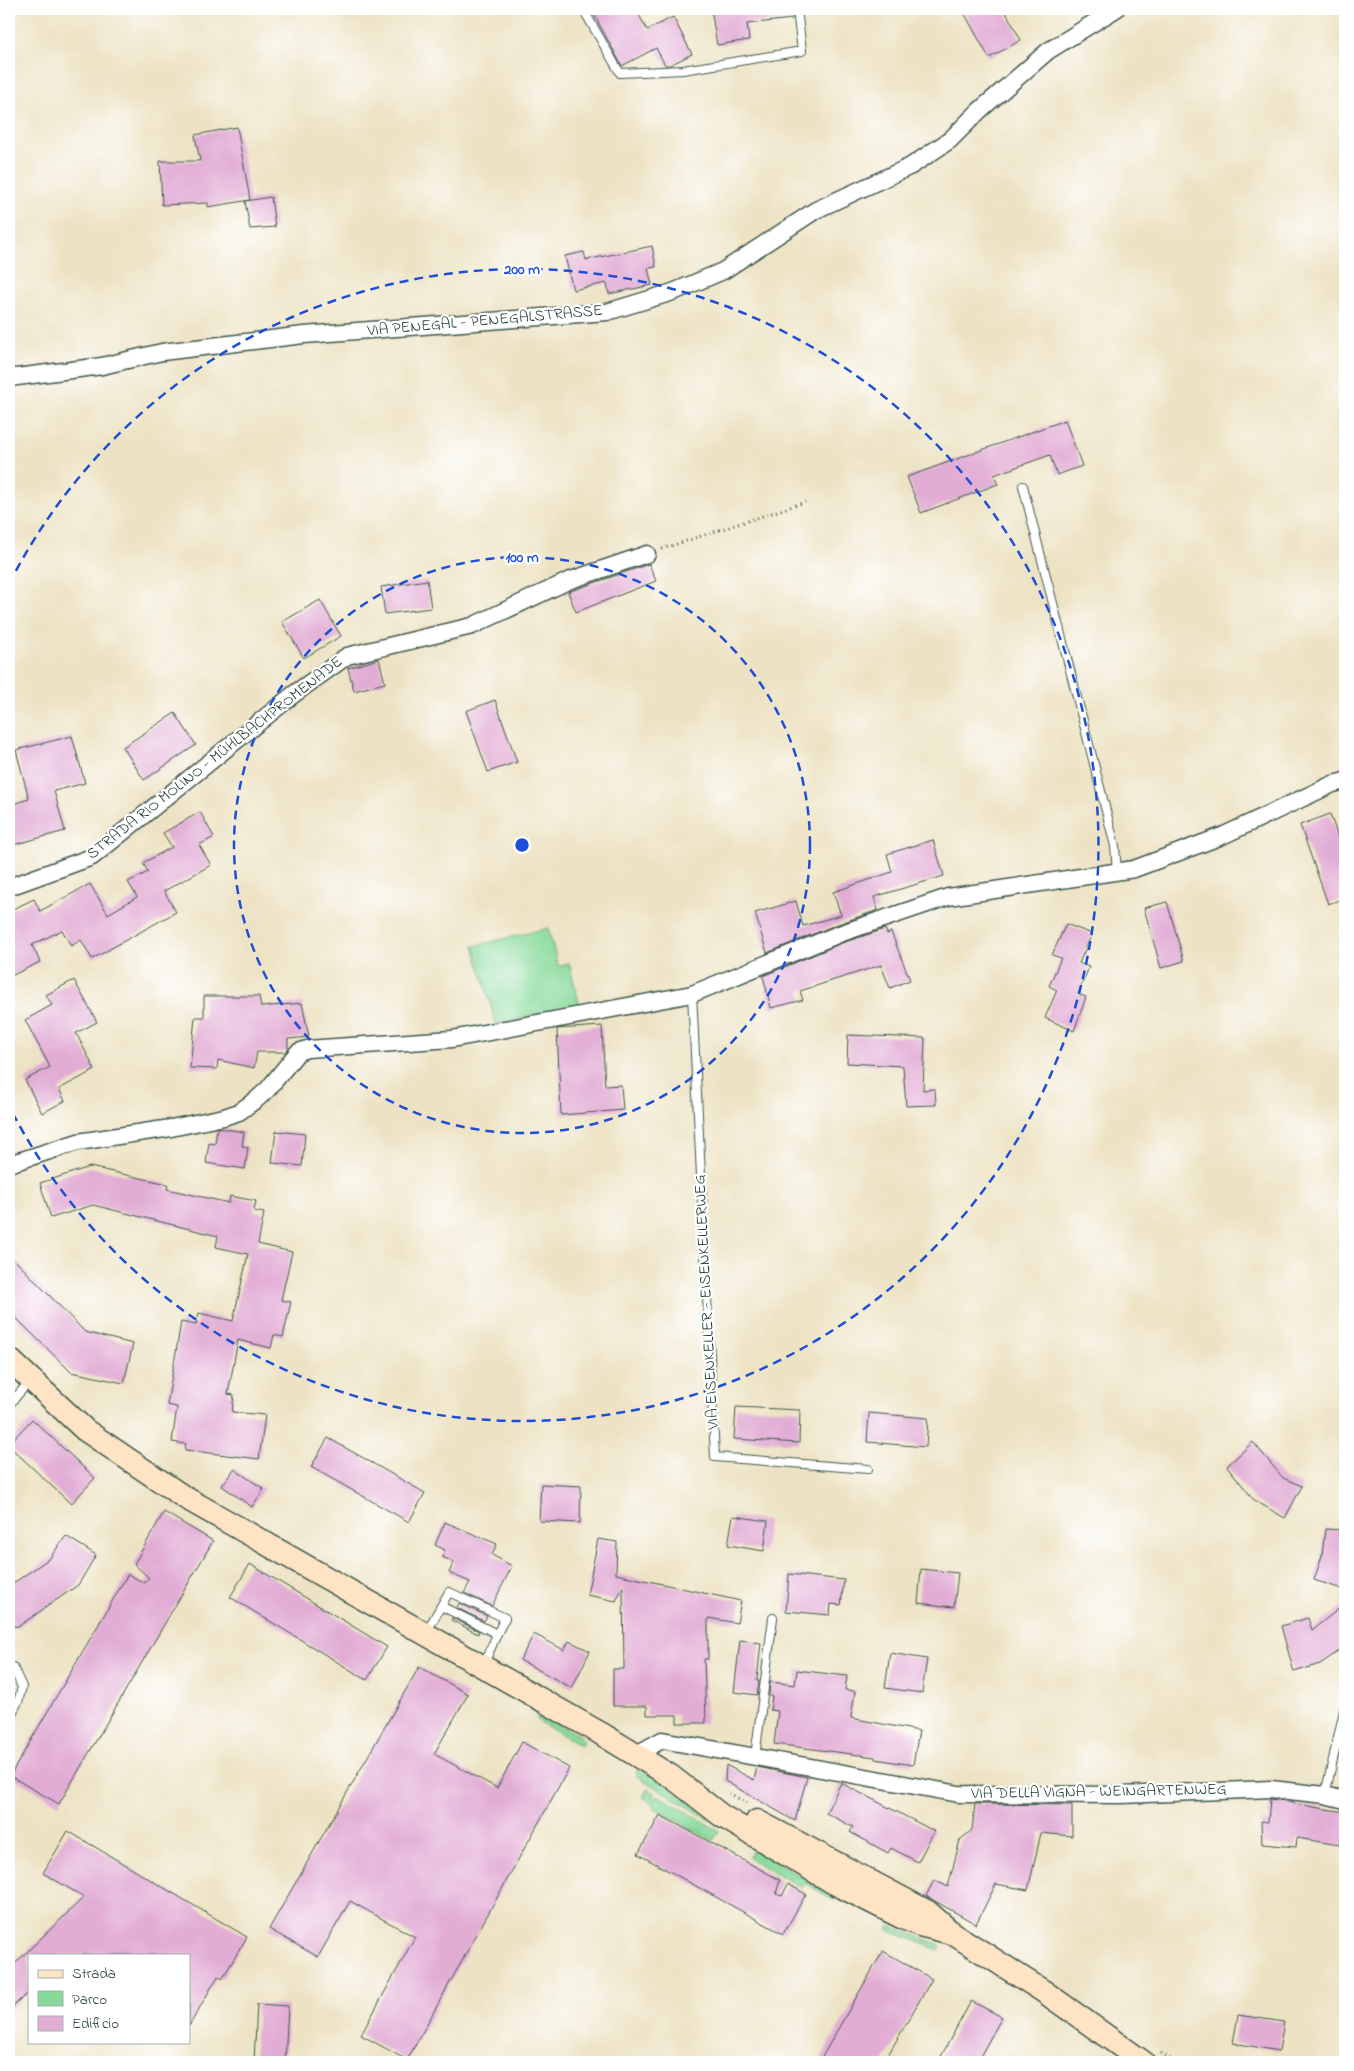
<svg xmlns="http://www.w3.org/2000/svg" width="1354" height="2071" viewBox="0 0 1354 2071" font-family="'Indie Flower',sans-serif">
<rect width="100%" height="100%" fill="#fff"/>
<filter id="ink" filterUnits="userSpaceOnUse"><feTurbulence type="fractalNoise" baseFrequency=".02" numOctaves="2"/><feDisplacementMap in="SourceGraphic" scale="10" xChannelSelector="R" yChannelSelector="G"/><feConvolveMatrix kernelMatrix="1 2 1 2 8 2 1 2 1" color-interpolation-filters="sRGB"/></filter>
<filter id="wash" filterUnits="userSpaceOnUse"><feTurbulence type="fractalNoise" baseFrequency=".0096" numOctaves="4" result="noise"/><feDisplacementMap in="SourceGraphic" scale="20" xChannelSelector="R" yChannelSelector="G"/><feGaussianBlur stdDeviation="1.12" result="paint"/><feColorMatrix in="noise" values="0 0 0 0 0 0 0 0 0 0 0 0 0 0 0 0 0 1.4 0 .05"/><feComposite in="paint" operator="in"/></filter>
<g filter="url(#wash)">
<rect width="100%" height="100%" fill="#ede3c4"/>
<path fill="#88da9b" stroke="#548c68" d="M548,928L558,966L569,963L580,1007L496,1024L474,946Z
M534,1710L584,1739L581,1745L538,1721Z
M638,1769L667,1785L719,1825L635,1775Z
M647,1789L655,1794L653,1797L656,1799L658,1795L719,1831L713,1841L653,1807L654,1803L643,1797Z
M753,1849L835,1895L833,1899L805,1883L802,1888L749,1858Z
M890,1926L941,1945L939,1950L888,1930Z"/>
<g id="blocks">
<path fill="#e2add5" d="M591,9H636L647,30L673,17L692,54L670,65H665L656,48L622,66Z
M711,9H791L792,19L747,24L749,40L717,45Z
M962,9H1004L1021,40L989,58Z
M237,127L250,200L208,207V203L162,205L160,161H200L195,135Z
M271,197L275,227L250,229L245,201Z
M652,246L656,267L648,268L652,285L609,294L607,283L573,290L565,256L584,252L586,260Z
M1065,420L1082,466L1057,475L1050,455L994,475L998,484L921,513L907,477Z
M649,564L656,581L576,612L568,592Z
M427,580L431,608L385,614L381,587Z
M320,600L341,636L304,658L282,622Z
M379,659L385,683L354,691L348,668Z
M495,700L517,762L488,772L466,711Z
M175,713L196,745L144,780L123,747Z
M72,736L85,783L54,791L65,831L9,846V805L29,799L16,750Z
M200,812L214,837L199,845L211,865L164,891L176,912L92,959L81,940L71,946L62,930L32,945L40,962L9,977V911L34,899L40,911L90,884L108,914L137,897L128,882L148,872L143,863L172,847L163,833Z
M1330,814L1345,857V898L1328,904L1300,825Z
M933,840L944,876L874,897L878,910L835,925L767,953L755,913L796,901L803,926L841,915L833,892L892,872L887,854Z
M1167,902L1184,961L1161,968L1144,908Z
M1066,924L1092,934L1079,963L1089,967L1078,994L1086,997L1074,1031L1045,1018L1057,990L1049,986L1061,958L1052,955Z
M885,929L887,934L891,932L910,980L890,988L881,965L800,991L803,1000L771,1008L763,976L842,943Z
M74,980L97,1022L76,1033L95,1070L59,1089L65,1101L42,1113L25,1080L50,1067L25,1020L52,1005L46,995Z
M204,996H259L261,1007L302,1003L309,1037L288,1039V1049L285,1052H257L254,1068L218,1060L217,1069L190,1068L195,1017H204Z
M602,1026L605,1086L621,1085L623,1110L561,1115L557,1029Z
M848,1035L925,1038L923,1090L935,1089L936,1105L906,1106L903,1066L847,1063Z
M219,1128L244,1132L242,1146L248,1147L245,1169L206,1163L209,1143L215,1144L217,1129Z
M276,1131L305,1134L302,1166L272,1163Z
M90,1167L168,1184L167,1189L229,1203L230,1196L256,1201L254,1211L264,1213L258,1244L292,1252L281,1300L291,1302L283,1337L274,1335L271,1348L238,1340L228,1394L234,1395L232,1412L265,1415L259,1459L185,1450L186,1444L172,1442L177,1407L167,1405L181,1322L196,1325L199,1313L233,1321L248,1254L216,1247L218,1236L93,1205L51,1218L40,1183Z
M9,1254L85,1332L133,1344L124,1383L71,1372L9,1311Z
M736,1407L800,1410L799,1443L734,1439Z
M869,1413L928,1418L926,1447L867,1442Z
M32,1419L95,1478L71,1504L9,1446V1444Z
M328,1438L425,1493L409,1522L311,1467Z
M1253,1442L1283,1478L1302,1486L1285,1518L1254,1500L1227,1466Z
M234,1469L264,1489L252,1507L222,1486Z
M541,1484L581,1486L580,1523L539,1521Z
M164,1512L213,1541L59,1804L10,1776L128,1574L144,1583L149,1578L134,1564Z
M733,1516L768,1521L764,1551L728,1545Z
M445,1522L497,1544L492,1555L512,1566L492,1606L464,1593L470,1582L449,1573L454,1562L442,1557L445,1550L435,1545Z
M1325,1529L1345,1530V1590L1314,1580L1322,1556Z
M66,1536L96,1555L78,1585L19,1626L9,1627V1586L50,1558Z
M598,1539L617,1542L616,1574L741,1601L737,1623L708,1618V1659H704L706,1723H677V1715H647V1706H613V1669H624L623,1587L616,1601L587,1595Z
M250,1564L387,1647L367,1680L230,1597Z
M921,1569L958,1573L954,1607L918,1603Z
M789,1574L844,1580L841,1605L831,1604L830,1615L786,1611Z
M459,1603L487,1616L484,1621L457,1608Z
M1345,1604V1647L1320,1664L1294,1672L1281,1626L1308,1618L1312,1630Z
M452,1618L479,1631L478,1634L451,1620Z
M534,1634L564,1650L569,1641L590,1651L572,1688L520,1660Z
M740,1640L761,1643L757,1680L759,1681L757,1695L734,1692Z
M890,1653L927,1659L922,1693L885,1688Z
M419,1667L468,1694L434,1754L497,1788L522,1742L569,1768L407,2060L361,2035L415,1937L350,1901L318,1957L269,1929Z
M797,1670L847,1676L845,1690L855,1691L851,1718L919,1731L913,1765L875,1759V1757L774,1744L778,1711L770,1710L772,1697L769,1696L770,1682L795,1685Z
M726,1765L754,1780L757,1767L807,1777L795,1821L725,1781Z
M841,1783L934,1831L918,1862L891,1848L888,1853L850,1832L853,1827L826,1813Z
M1270,1799L1294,1802V1804L1345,1812V1846L1297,1838L1296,1847L1262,1844L1261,1821L1268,1822Z
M975,1804L1072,1805V1836L1041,1833L1028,1890L996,1884L976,1924L926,1896L934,1880L948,1887L960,1840L972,1830Z
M660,1815L780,1880L776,1894L782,1896L788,1884L806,1894L783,1934L638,1854Z
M68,1831L247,1937L222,1979L218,1976L189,2026V1955H29V1992L9,2010V1969L84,1897L43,1873Z
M883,1951L932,1979L884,2062H819Z
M971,2001L1002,2017L977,2062H938Z
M257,2004L288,2006L285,2062H254Z
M1238,2015L1284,2022L1279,2051L1233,2043Z"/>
</g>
</g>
<g filter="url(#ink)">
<use href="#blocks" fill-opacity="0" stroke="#3e564a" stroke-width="1"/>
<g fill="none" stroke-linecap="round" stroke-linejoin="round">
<g stroke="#3e564a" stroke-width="10">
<path id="lane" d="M583,9L620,73L683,70L802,51L797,9
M1023,486L1115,846L1117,872
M692,994L715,1457L868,1469
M9,1405L29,1382
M441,1606L449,1592L505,1618L497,1634
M427,1631L441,1606L497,1634L484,1664
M9,1666L13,1667L22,1687L18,1702L9,1718
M755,1757L773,1618
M1325,1795L1345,1706"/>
</g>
<g stroke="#3e564a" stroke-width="19">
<path id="street" d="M9,378L102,366L162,352L304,335L607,312L673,292L723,271L816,210L911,166L950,140L980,110L1048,51L1116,9
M9,887L92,857L294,694L347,656L472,626L568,581L647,554
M9,1164L78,1142L171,1128L224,1117L239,1112L257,1099L268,1089L298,1052L307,1049L452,1039L692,994L839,934L948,897L1134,869L1222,836L1333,784L1345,781
M635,1755L662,1740L959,1794L1121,1795L1271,1789L1325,1795L1345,1800"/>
</g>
<g stroke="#3e564a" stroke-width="25">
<path id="secondary" d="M9,1359L85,1430L184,1497L600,1733L672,1777L722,1816L834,1883L905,1919L920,1925L952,1933
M757,1821L928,1912L952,1933L1043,1991L1143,2062"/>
</g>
<path stroke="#3e564a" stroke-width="3" stroke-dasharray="1 4" stroke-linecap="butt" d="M662,549L805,502
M729,1793L747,1803
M1161,2053L1175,2062"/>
<use href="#lane" stroke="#fff" stroke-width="8"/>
<use href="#street" stroke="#fff" stroke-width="16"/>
<use href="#secondary" stroke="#fee4c5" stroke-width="22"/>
</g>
</g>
<g fill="none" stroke="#1d4ed8" stroke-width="2.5" stroke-dasharray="9 6">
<circle cx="522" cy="845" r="288"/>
<path d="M9 584A576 576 0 1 1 9 1106"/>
</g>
<g text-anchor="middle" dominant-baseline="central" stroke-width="4.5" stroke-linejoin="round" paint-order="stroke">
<g font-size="16" fill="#1f3d34" stroke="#fff">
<text transform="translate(485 321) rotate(-5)">VIA PENEGAL - PENEGALSTRASSE</text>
<text transform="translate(215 758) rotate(-38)">STRADA RIO MOLINO - MÜHLBACHPROMENADE</text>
<text transform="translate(707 1302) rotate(-93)">VIA EISENKELLER - EISENKELLERWEG</text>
<text transform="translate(1099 1792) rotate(-1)">VIA DELLA VIGNA - WEINGARTENWEG</text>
</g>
</g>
<circle cx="522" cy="845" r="8" fill="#1d4ed8" stroke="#fff" stroke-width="2.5"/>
<g font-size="15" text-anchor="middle" font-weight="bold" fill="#1d4ed8" stroke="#fff" stroke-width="4.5" stroke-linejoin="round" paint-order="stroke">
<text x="522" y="274">200 m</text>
<text x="522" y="562">100 m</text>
</g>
<rect width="1354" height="2071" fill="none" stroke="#fff" stroke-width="30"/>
<rect x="28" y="1954" width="162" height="90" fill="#ffffff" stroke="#a5b1ae"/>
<rect x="38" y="1970" width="25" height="8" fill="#fee4c5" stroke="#a5b1ae"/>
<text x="72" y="1978" font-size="15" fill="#1f3d34">Strada</text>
<rect x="38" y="1991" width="25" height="15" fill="#88da9b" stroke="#a5b1ae"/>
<text x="72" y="2004" font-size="15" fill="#1f3d34">Parco</text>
<rect x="38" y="2016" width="25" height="15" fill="#e2add5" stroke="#a5b1ae"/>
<text x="72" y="2028" font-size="15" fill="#1f3d34">Edificio</text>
</svg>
